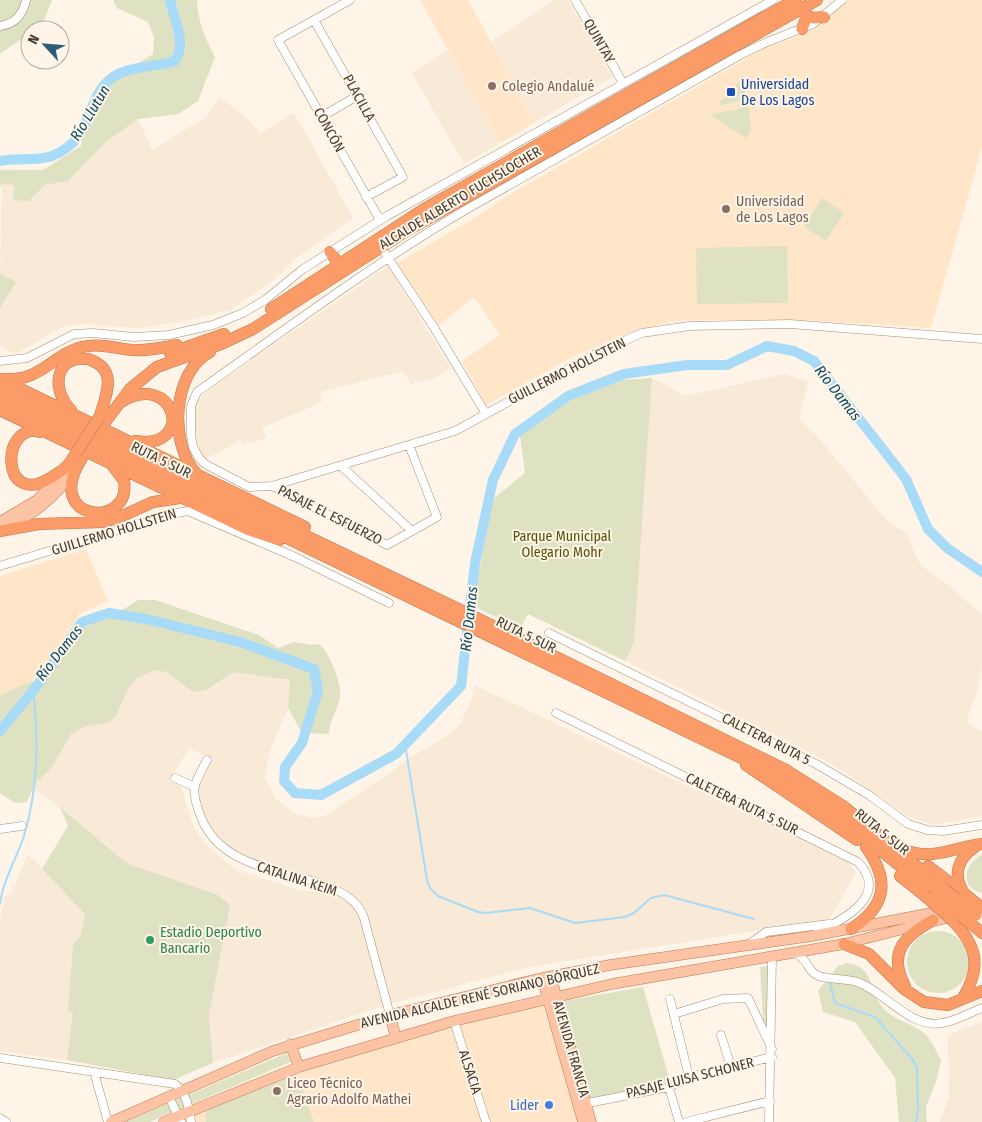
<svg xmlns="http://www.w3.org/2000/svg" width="982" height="1122" viewBox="0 0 982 1122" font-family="'Fira Sans Condensed',sans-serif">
<rect width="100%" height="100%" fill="#fff4e8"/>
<path fill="#ffe6c8" d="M420,0H468L535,122L500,143Z
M848,0H982V147L931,328L802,320H692L671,322L641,329L613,339L573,357L486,405L462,361L500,335L474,297L439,325L397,263L468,222L507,196L761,50L813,30Z
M86,549L108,601L80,614L45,666L27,687L0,700V576Z
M543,1004L578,1122H490L458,1025Z
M453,1027L483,1122H179L296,1072Z"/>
<path fill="#f9e9d7" d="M555,0H568L613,77L535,122L491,42Z
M448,50L500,143L464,164L412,73Z
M219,97L245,116L261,133L294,113L353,218L296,258L273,280L231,310L181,322L137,328L84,324L64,326L15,354L0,346V308L16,282L0,273L2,184L14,185L29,201L45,185L68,181L107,141L138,119L152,150L206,117Z
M388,266L450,367L436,377L411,384L403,371L320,392L322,402L262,428L267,438L242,444L241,440L206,459L199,450L195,429L194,405L208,390Z
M785,374L808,382L799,419L817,436L888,522L907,533L917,560L926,569L947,584L982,615V667L977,693L966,721L982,732V816L935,825L910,818L847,773L806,750L625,661L634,643L652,378L685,396Z
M90,633L290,681L288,708L270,751L265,777L276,799L296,814L312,818L323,817L395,770L400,764L453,732L462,721L472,698L474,685L848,862L856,873L829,919L529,967L389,1004L364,907L350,893L337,886L260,862L222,844L205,823L198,802L196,785L210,759L189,748L169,781L181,787L194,828L206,845L236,870L300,890L334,895L353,906L358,912L383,1006L213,1063L209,1015L230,905L131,865L120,859L44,795L0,773V744Z
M28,854L85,914L81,935L73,945L68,1011L74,1013L67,1060L0,1051V921L5,895L11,894Z
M982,1022V1122H940L949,1097L948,1035Z"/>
<path fill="#dfe1c3" d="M0,0H52L41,28L30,30V33L0,54Z
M113,0H197C198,22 205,38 215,57L198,101L178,114L138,119L107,141L68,181L45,185L29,201L13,200L14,185L2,184L0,187V170H43L81,146L88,109L97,88L116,70L137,64L153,54L154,37L148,22L117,8Z
M742,79L745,81V99L719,106V103Z
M746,107L749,108L751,132L746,138L710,115Z
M822,198L844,213L826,241L804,227Z
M787,246L788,303L697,304L696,248Z
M0,273L16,282L0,308Z
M652,378L634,643L625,661L528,614L520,629L473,606L492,500L525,473L520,435L569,401L622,380Z
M138,600H155L259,635L278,648L294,642L312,645L319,644C329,651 342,684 340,697C338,710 329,720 329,734L302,733L288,708L290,680L233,672L206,690L193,692L166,672L155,670L137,678L129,687L115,717L108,723L86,726L71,734L51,769L35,783L27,802L15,803L0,793V696L12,689L44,677L67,642L75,634L99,617L121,611Z
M60,807L120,858L131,865L218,895L230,905L209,1015L213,1063L173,1080L67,1060L73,1013L68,1011L73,945L81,935L85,914L42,869L68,826Z
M982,855V893C959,888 964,863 982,855Z
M907 962a31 31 0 1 1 62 0a31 31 0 1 1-62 0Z
M847,963C875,968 867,985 880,1004C892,1022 914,1022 927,1036C933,1043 937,1053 941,1060L936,1082L926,1107L927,1122H899L895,1078L855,1022L823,1012L818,991L838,966Z
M769,966V1036L763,1020L760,967Z
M643,987L670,1081L588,1100L564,1001Z
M287,1053L290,1062L150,1122H125Z
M296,1072L314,1122H206V1111Z"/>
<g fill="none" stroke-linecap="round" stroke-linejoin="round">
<path stroke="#a8dbf7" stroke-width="2" d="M405,744L427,880L430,888L438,896L478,912L486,913L530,908L575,923L625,917L634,913L651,898L664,895L754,919
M0,904C3,881 15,861 23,839C38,792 39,740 33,691
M830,983L835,1003L875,1017L913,1060L917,1068L918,1111L916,1122"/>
<path stroke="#a8dbf7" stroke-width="10" d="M0,161C18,157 34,162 52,156C96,139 83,98 113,77C129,66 157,67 175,61C187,42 174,20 170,0
M0,731L36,687L82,622L109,613L146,619L240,642L314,669L318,691L302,743L285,767L284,781L295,793L321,795L396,754L461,686L475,563L493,480L515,434L568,396L624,374L687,365H727L767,346L794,351L814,361L906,479L928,529L947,548L982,572"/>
<g stroke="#a78f72" stroke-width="9">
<path id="minor" d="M350,0L278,40L380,220
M575,0L623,83
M842,0L813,24L767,42L740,55L467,209C373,264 286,329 197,392L191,406V435L193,447L199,458L205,464L249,487L272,486L455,431L599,352L642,333L689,326L790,324L982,339
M314,20L403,177L366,197
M0,26C15,24 23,15 26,0
M321,117L357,96
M381,247L433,326L486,414
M0,361L27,358L74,334L93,333L134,337L169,335L213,325L243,313L265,300L303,269L387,216L773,0
M341,466L412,531
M272,486L387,545L437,517L409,445
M0,566L171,514L188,511L295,557L389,603
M549,633L818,765L869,795L908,824L927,830L943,831L982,825
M556,713L858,862C890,896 844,919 818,932
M207,760C193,786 190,789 201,817C228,889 345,863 364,918L390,1015
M175,778L193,786
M0,829L22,826
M748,945L766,932L829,924
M795,953C808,959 806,968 815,974C825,981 847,977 860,983C887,994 911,1029 942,1023C956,1021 969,1013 982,1008
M670,999L689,1077
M674,1014L723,999L748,998L772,1049
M454,1021L486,1122
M721,1035L731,1067
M0,1058L175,1084C186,1092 190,1110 191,1122
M94,1072L108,1122
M669,1087L679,1122
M169,1097L181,1122
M583,1104L669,1087L689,1077L772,1057
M0,1118L6,1122
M686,1122L770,1101
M769,1122L772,957"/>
</g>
<g stroke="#bb7954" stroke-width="11">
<path id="major" d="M0,522L37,500L65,470
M6,528C33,515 57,496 74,470
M551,977L591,1122
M542,978L583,1122
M390,1015L396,1038
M290,1044L299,1067
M111,1122L273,1051L390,1015L542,978L610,965L812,936L947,910
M164,1122L299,1067L454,1021L612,984L844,944L954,916"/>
</g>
<g stroke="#bb7954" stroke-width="12">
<path id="highway" d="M797,4L807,16L802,29
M807,16L814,18L824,17
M330,252L339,264
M271,309L424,209L795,0
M170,353L224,334
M0,379L305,527
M3,379C42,382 51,355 82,347C99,343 115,348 132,350C147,351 162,348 177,345
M0,389L450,605L786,770L843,806L943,888
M0,399L766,770L837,815L936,895
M121,402C176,369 196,451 135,441
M0,410L247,529L279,540
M71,410C51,390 54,355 88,359C119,369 106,394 100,416
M106,421L130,389L157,367L221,344L253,329L408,230L817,0
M40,432C0,421 0,511 52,477C66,468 67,468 76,453
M82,458C41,522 132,530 124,481L112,465
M196,473C169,444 172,372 210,352
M0,531L39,524L103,522L120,517L153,502L180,498
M746,765L857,840
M905,850C933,861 955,847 982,844
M928,866L966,895
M900,876L924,895
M964,893C952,875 958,858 975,847
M952,920C977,945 982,967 963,998
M969,922L982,933
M851,929C887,906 890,880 866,847
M844,944L869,954L904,989L924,1002L948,1005L982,991
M905,986C887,952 905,936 933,920"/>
</g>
<use href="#minor" stroke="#fff" stroke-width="8"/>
<use href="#major" stroke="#fcc3a4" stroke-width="10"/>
<use href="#highway" stroke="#fa9b68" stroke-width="11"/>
<g stroke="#bb7954" stroke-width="12" stroke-linecap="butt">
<path id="highway-bridge" d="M76,453L100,416
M943,888L976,915
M924,895L952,920
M936,895L969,922
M966,895L982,908"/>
</g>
<use href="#highway-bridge" stroke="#fa9b68" stroke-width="11"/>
</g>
<g fill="#8d6e63" stroke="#fff4e8" stroke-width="2">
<circle cx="492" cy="86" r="5"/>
<circle cx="726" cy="209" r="5"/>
<circle cx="277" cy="1091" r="5"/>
</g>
<rect fill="#1a4fb4" stroke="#fff4e8" stroke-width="2" x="726" y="87" width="10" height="10" rx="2.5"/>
<circle fill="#2e9e5b" stroke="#fff4e8" stroke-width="2" cx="150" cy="940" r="5"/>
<circle fill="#3f7fe0" stroke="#fff4e8" stroke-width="2" cx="549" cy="1105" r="5"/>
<g text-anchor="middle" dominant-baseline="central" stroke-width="4" stroke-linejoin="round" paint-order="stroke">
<g font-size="14" fill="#453b2f" stroke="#fff4e8">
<text transform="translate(599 41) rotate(60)">QUINTAY</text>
<text transform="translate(359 98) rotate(61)">PLACILLA</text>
<text transform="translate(329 130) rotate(61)">CONCÓN</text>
<text transform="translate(460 198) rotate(-31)">ALCALDE ALBERTO FUCHSLOCHER</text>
<text transform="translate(567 371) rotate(-27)">GUILLERMO HOLLSTEIN</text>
<text transform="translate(161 460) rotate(26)">RUTA 5 SUR</text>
<text transform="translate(330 515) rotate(27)">PASAJE EL ESFUERZO</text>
<text transform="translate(114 532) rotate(-17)">GUILLERMO HOLLSTEIN</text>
<text transform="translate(526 635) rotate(26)">RUTA 5 SUR</text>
<text transform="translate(766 739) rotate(27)">CALETERA RUTA 5</text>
<text transform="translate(742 804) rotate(26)">CALETERA RUTA 5 SUR</text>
<text transform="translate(882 832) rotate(39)">RUTA 5 SUR</text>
<text transform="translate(297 879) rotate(18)">CATALINA KEIM</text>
<text transform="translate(480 996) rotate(-13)">AVENIDA ALCALDE RENÉ SORIANO BÓRQUEZ</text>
<text transform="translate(571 1049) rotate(74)">AVENIDA FRANCIA</text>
<text transform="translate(470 1072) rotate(72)">ALSACIA</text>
<text transform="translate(690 1078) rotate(-14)">PASAJE LUISA SCHONER</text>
</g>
<g font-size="14" fill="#164399" stroke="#fff4e8" text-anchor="start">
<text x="741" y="84">Universidad<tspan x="741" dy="16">De Los Lagos</tspan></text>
</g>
<g font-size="14" fill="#785e54" stroke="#fff4e8" text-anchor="start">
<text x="502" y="86">Colegio Andalué</text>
<text x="736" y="201">Universidad<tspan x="736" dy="16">de Los Lagos</tspan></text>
<text x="287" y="1083">Liceo Técnico<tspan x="287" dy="16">Agrario Adolfo Mathei</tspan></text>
</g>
<g font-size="14" fill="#525400" stroke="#fff4e8">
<text x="562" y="536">Parque Municipal<tspan x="562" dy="16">Olegario Mohr</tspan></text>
</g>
<g font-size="14" fill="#27864d" stroke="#fff4e8" text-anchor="start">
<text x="160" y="932">Estadio Deportivo<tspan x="160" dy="16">Bancario</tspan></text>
</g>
<g font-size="14" fill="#366cbe" stroke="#fff4e8" text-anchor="end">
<text x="539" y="1105">Lider</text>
</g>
<g font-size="15" font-style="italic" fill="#074b66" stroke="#fff4e8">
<text transform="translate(90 113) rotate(-59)">Río Llutun</text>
<text transform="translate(838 393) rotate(52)">Río Damas</text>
<text transform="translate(469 619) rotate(-84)">Río Damas</text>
<text transform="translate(59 653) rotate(-52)">Río Damas</text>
</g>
</g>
<g transform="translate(45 45) rotate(296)"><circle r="24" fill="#fff4e8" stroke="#b5aa9e"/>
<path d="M0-4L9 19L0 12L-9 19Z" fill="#2d5c7b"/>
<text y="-8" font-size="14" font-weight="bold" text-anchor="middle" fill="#453b2f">N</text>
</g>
</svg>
